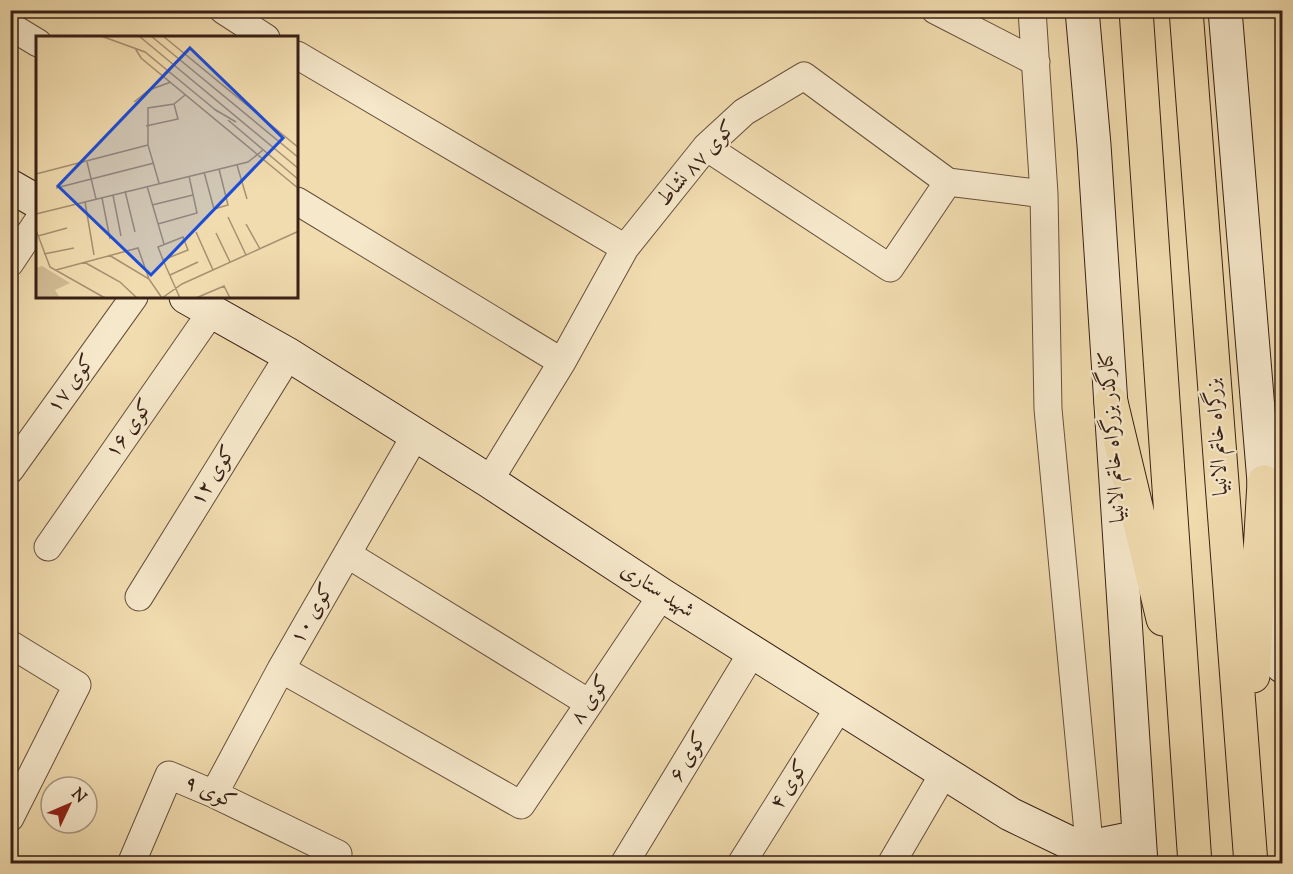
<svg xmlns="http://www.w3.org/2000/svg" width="1293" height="874" viewBox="0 0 1293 874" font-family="'Sorts Mill Goudy',Amiri,serif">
<rect width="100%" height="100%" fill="#f1dcaf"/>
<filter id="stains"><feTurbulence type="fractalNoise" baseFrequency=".00333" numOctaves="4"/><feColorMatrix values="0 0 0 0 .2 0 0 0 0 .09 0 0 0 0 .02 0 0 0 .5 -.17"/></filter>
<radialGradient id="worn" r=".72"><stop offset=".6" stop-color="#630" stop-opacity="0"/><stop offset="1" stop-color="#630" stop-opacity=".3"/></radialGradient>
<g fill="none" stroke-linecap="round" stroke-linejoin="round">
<g stroke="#664f3c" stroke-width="29">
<path id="street" d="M223,10L266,38
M935,10L1036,62
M1032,10L1044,194L1048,409L1091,864
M10,26L38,43
M297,55L625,248
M706,147L890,268L948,182
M297,201L562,362
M10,263L38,221
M10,470L134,297
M489,481L562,362L625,248L706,147L744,112L804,76L948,182L1044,194
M48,547L212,311
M347,554L589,703
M139,597L289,355
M10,644L77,685L10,818
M281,669L521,805L662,595
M214,794L281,669L415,436
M131,864L169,775L214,794L338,854L333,864
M624,864L753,651
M741,864L840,706
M891,864L944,773"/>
</g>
<g stroke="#382016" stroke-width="35">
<path id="secondary" d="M1082,10L1094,145L1141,864
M1225,10L1264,482L1282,666
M10,186L38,202
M186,297L289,355L489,481L662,595L1010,814L1068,842L1090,847L1139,837"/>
</g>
<g stroke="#382016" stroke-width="35">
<path id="highway" d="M1136,10L1195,864
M1186,10L1251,864
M1111,402L1163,619
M1253,676L1264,482"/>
</g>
<use href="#street" stroke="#f6e8cb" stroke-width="27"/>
<use href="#secondary" stroke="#f6e8cb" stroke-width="33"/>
<use href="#highway" stroke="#f1dcaf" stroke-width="33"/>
</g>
<g text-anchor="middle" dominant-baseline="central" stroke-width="4.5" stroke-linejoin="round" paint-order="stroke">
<g font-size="21" fill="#382016" stroke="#f6e8cb">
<text transform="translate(697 164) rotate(-48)">کوی ۸۷ نشاط</text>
<text transform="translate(72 384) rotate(-54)">کوی ۱۷</text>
<text transform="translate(130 429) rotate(-55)">کوی ۱۶</text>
<text transform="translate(1113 437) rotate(-94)">کنارگذر بزرگراه خاتم الانبیا</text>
<text transform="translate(1218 437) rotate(-94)">بزرگراه خاتم الانبیا</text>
<text transform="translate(214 476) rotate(-58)">کوی ۱۲</text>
<text transform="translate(657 591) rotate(33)">شهید ستاری</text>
<text transform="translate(313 614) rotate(-60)">کوی ۱۰</text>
<text transform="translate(591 700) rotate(-56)">کوی ۸</text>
<text transform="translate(689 757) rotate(-59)">کوی ۶</text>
<text transform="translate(790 785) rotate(-58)">کوی ۴</text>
<text transform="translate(210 793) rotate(24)">کوی ۹</text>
</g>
</g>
<g transform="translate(36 36)">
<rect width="262" height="262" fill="#f1dcaf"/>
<path d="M6,230L34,247L19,254L24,262H0V232Z" fill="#d2bc95"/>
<path fill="none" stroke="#a79172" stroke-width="1.5" d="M65,0L109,16L182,76M103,0L263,133M115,0L263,122M127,0L263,112M99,12L105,22L263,153M98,66L113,54L135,46M178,73L200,86M192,84L263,144M110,90L142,83L138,68M51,126L60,163M201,129L211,163M168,136L178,173L192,169L183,133M0,138L112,109M123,147L112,109V72L138,68L149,59M111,150L128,208M20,152L118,127M89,155L99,196M77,159L85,200M66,162L74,203M49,166L58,219M116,169L157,159M0,178L212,126L227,114M192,181L210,219M122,188L161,177L153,140M210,188L224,213M0,194L14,231L69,262M160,196L177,234M180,197L194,226M2,200L31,192M8,218L38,212M73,219L113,243L126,262M127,224L152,214L147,201L122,211L127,224L144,262M48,226L84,246L101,262M20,234L102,212L113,243M134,239L162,226M126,262L146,248L263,195M160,262L188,250L194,262"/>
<path fill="#1d4ed8" fill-opacity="0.15" stroke="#1d4ed8" stroke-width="3" d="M154,12L247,102L115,239L22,150Z"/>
<rect width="262" height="262" fill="none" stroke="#382016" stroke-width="3"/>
</g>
<rect width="1293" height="874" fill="none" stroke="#f1dcaf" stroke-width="36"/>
<rect x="12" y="12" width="1269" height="850" fill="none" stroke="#382016" stroke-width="3"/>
<rect x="18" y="18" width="1257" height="838" fill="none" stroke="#382016" stroke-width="1.5"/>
<g transform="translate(69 805) rotate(46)"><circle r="28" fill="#f6e8cb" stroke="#aa9883" stroke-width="1.5"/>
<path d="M0-4.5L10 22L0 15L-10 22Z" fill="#8f2418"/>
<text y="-9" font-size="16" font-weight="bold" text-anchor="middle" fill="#382016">N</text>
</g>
<rect width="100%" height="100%" filter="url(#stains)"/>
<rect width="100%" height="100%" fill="url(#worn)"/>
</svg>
